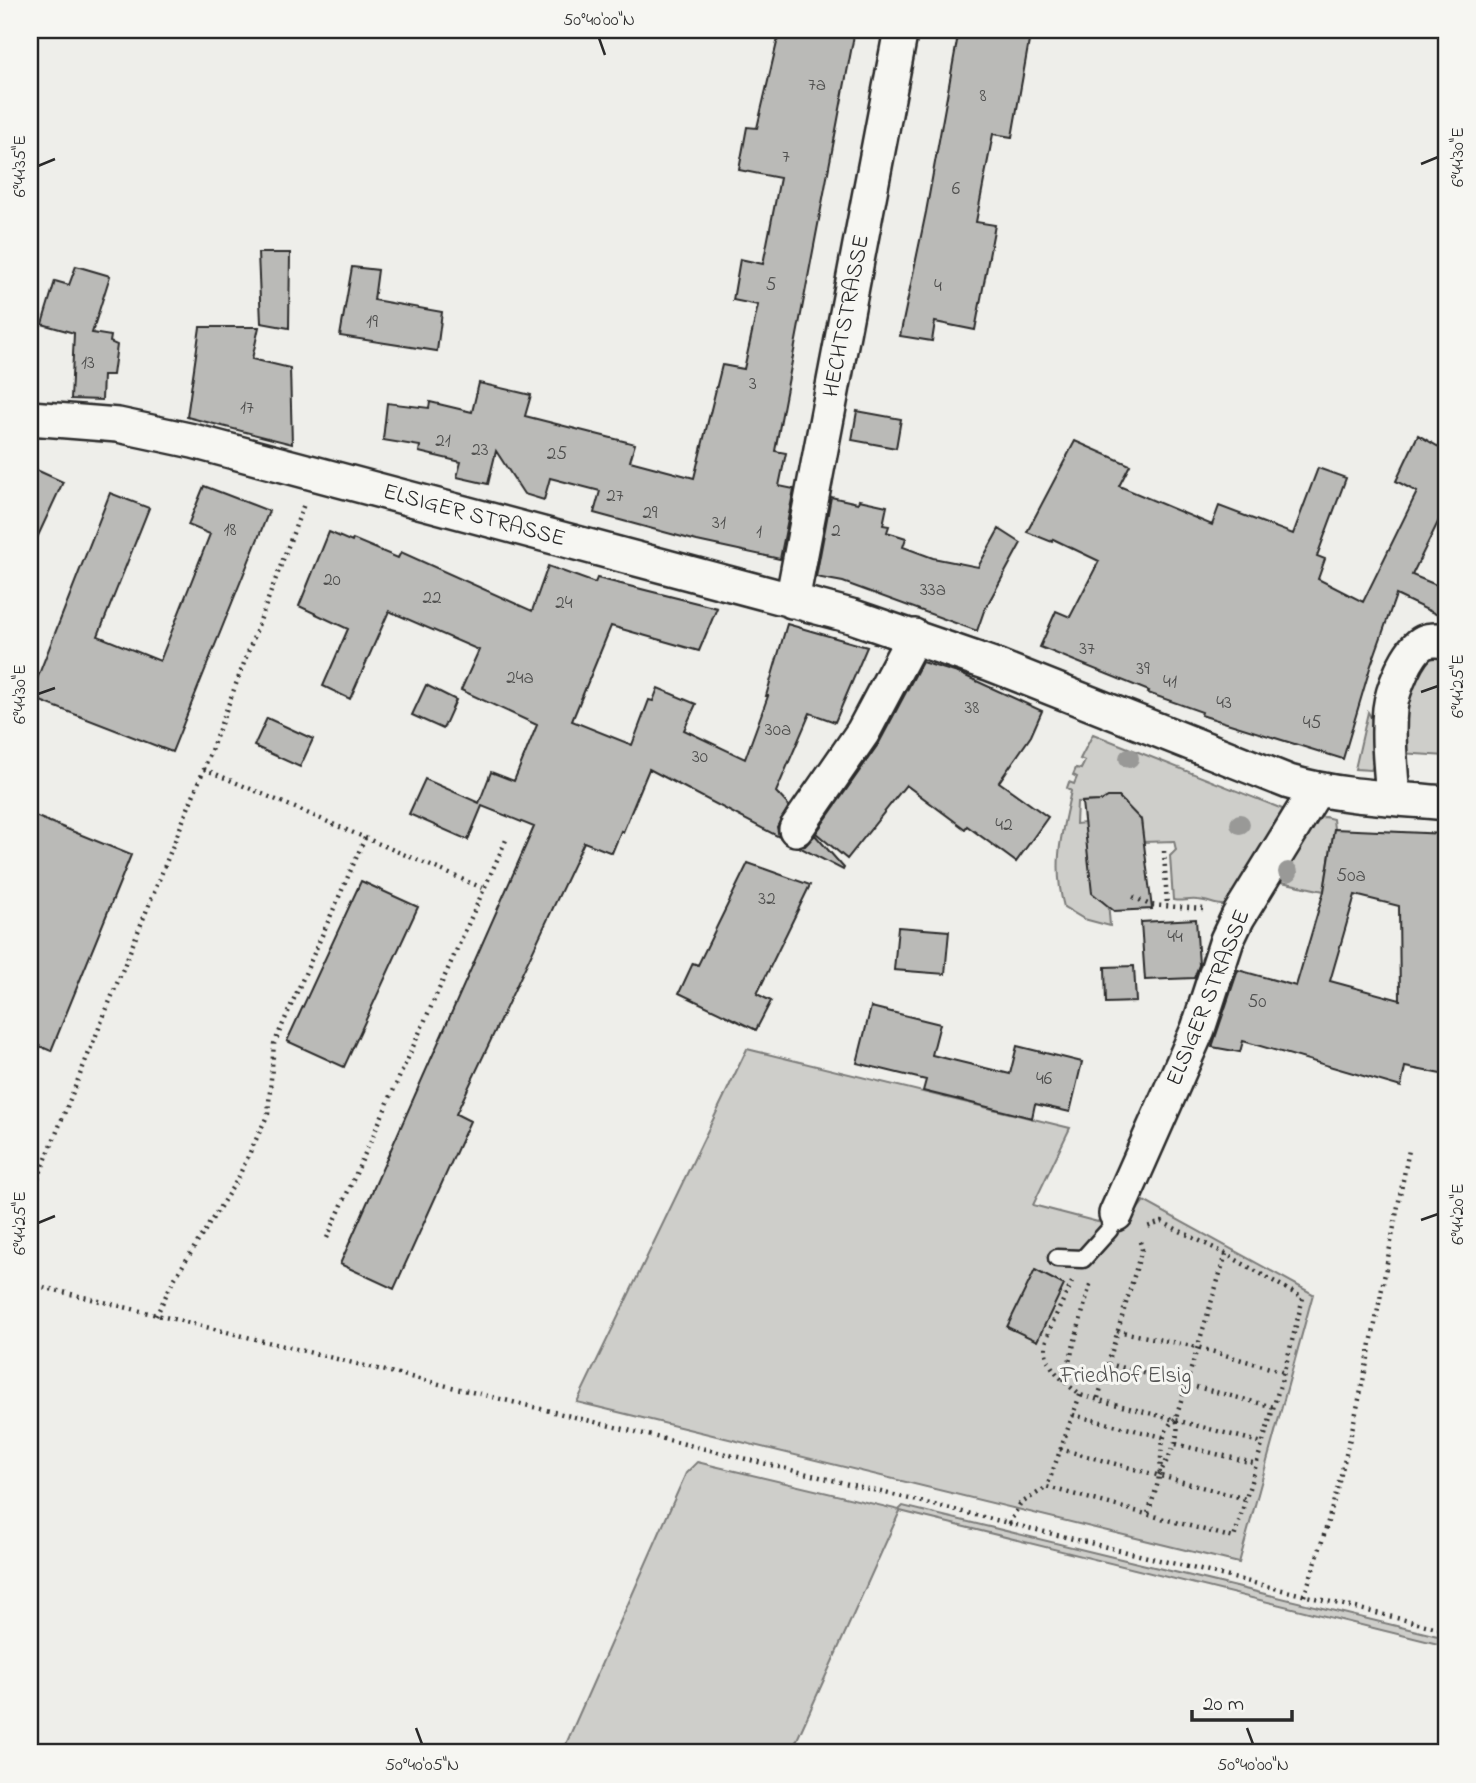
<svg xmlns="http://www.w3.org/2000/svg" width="1476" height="1783" viewBox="0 0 1476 1783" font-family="'Indie Flower',sans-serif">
<rect width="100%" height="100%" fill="#eeeeea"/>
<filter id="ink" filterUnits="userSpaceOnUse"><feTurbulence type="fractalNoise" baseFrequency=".0143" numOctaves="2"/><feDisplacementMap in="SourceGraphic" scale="14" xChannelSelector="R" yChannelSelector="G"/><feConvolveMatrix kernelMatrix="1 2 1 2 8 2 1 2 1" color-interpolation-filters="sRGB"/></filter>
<g filter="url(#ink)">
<path fill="#cececa" stroke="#7c7c7a" stroke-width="2" d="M1443,656L1446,657V756L1400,753L1399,724L1418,667L1429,659Z
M1368,712C1377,726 1380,756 1371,770L1355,769Z
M1093,734L1285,810L1232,905C1218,908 1209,900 1197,900C1188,899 1182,902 1173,900L1170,856L1176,850L1174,841L1143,842L1141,819H1128L1126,804L1119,797H1108L1101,801L1077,802L1076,824L1085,823L1096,896L1100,900H1108L1110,926L1084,919L1064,907C1052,864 1062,832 1071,791L1067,788L1069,782L1074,784L1077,777L1073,775L1076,768L1081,769L1085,761L1080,759Z
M1325,817L1333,819L1334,829L1324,891L1272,880L1317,818Z
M747,1049L1070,1128L1033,1205L1098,1222L1105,1208L1129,1220L1144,1201L1313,1294L1239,1563L577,1402Z
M697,1462L899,1510L903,1506L1446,1638V1646L900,1511L791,1753H562L686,1473Z"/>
<path fill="#babab7" stroke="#2b2b2b" stroke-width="2" fill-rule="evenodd" d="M798,30H855L775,451L786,453L779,486L794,489L780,559L697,541L594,513L600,491L550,478L544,500L524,494L496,451L488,484L457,477L461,462L419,452L420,446L383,440L387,403L429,408L430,402L472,412L479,383L531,395L525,416L635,444L630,461L694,478L722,365L744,369L758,305L733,300L740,259L763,264L780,178L739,170L747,127L757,128L779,34L796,38Z
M959,30H1031L1012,137L993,134L976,222L995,225L975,330L935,322L932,341L900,336L926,212Z
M258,253H290L289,328L261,323Z
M76,266L110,276L92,333L111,336L110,342L117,345L113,375H103L102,400L71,399L74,333L42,324L55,281L69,285Z
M352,267L378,270L374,300L442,312L437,351L340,336Z
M200,327H259L252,359L290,368L292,444L187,417Z
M857,411L901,419L896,448L852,440Z
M1446,433V506L1412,575L1446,589V619L1396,595L1370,668L1343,759L1201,715L1202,712L1148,693L1149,691L1040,647L1056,611L1070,617L1099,561L1053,539L1052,542L1027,532L1075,441L1130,465L1119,486L1212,525L1219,506L1293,534L1318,468L1346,478L1317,556L1325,559L1318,579L1363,602L1417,492L1396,481L1418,435L1439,447Z
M30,467L63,482L30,553Z
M204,486L269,511L172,752L30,697L110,493L149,508L98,636L160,661L210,534L188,525Z
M831,497L858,503L859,500L887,506L883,525L889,526L887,532L906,538L903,547L933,558L978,567L999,529L1021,543L984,611L977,631L843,582L816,577Z
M329,532L352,542L353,539L398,558L401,552L532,611L548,566L595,583L597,578L717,608L699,651L611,626L572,721L632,745L649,700L653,701L658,688L696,704L684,730L745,759L768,696H766L787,624L867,647L835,722L810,713L776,792L789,806L777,827L779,837L649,769L623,832L621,831L612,853L584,842L456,1114L470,1121L394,1289L340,1264L534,827L482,806L468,840L409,814L425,779L479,803L491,772L514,781L537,725L461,690L479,650L389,611L350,699L323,686L348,629L299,606Z
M922,662L961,674L1042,711L1031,736L999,782L1048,817L1016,862L967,826L965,829L906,785L847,859L816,833L879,743Z
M426,685L456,700L443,729L412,715Z
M267,718L313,739L300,767L254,746Z
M1108,797H1119L1141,820L1152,909L1114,911L1092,893L1082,802L1101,801Z
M30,814L131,855L51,1051L30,1042Z
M1334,829L1446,834V1075L1405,1067L1401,1087L1243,1041L1240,1052L1212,1047L1238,970L1296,986L1324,891ZM1355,895L1399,906L1400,1000L1330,981Z
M815,835L844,868L843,870L799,847L805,846Z
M748,863L810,885L757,994L771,1001L756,1030L679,993L693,963L698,965Z
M361,881L418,907L344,1067L287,1041Z
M1196,919L1199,965L1194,978L1145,980L1141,922Z
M898,927L949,931L945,974L894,970Z
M1134,966L1136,1002L1106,1003L1105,967Z
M871,1007L940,1024L932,1055L1010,1074L1017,1046L1082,1062L1070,1112L1035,1104L1032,1118L923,1091L926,1080L857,1063Z
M1035,1270L1064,1285L1037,1341L1007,1327Z"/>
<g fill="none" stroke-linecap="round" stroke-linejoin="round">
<g stroke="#2b2b2b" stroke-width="21">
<path id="lane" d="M1057,1258L1083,1259L1109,1230L1116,1214"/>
</g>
<g stroke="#2b2b2b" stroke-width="38">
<path id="street" d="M30,418L118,425L193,441L851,616L991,664L1289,782C1340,797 1393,798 1446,803
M792,601L901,30
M1393,798C1391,769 1387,739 1390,709C1392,692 1407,650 1424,642C1431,639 1440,640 1446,641
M796,829L863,732L914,636
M1116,1214L1198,1029L1227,940L1238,917L1316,790"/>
</g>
<path stroke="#2b2b2b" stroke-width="4.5" stroke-dasharray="2 5" stroke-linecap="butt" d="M204,769L485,889
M1164,851L1167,906
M1133,897L1150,905L1204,909
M30,1198L204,769L304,504
M327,1238L506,840
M1072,1282C1065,1299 1043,1335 1046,1353C1048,1369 1068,1385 1080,1395L1263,1443
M30,1284L1446,1630
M156,1316L173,1281L237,1180L268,1114L274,1044L365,838
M1117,1331L1197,1347L1284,1372
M1108,1364L1274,1407
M1064,1381L1091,1281
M1080,1395L1047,1487L1234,1538L1284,1372L1303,1298L1226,1254L1162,1222L1147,1227
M1098,1398L1142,1249L1139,1238
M1073,1415L1163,1437
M1176,1444L1257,1464
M1060,1449L1246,1499
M1159,1475C1168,1457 1182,1439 1176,1418L1226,1254
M1148,1513C1152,1501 1157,1489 1159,1476C1163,1456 1158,1434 1175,1419
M1009,1524L1020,1504L1047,1487
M1304,1596C1355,1452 1379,1299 1409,1150"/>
<use href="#lane" stroke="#f6f6f2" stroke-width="16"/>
<use href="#street" stroke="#f6f6f2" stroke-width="33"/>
</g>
<g fill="#999997">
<circle cx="1129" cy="758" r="10"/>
<circle cx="1240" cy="824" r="10"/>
<circle cx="1288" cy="872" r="10"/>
</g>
</g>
<path fill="none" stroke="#2b2b2b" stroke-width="2.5" d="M599,38L605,55M1421,164L1438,157M38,166L55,159M1421,692L1438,686M38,694L55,688M1421,1220L1438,1214M38,1223L55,1216M416,1728L422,1744M1247,1728L1253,1744"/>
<g text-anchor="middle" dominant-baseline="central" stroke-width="6" stroke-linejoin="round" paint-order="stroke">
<g font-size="19" fill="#4f4f4e">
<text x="817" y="85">7a</text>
<text x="983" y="96">8</text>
<text x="786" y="157">7</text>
<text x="956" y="189">6</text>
<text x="771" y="285">5</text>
<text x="938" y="286">4</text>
<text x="372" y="322">19</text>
<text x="88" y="363">13</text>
<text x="753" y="384">3</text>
<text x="247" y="408">17</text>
<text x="443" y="441">21</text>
<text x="480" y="450">23</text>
<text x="557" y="454">25</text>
<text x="615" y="496">27</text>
<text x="650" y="513">29</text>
<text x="719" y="523">31</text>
<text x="230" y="530">18</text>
<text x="836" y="531">2</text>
<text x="759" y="532">1</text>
<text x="332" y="580">20</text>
<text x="933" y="590">33a</text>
<text x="432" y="598">22</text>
<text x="564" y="603">24</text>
<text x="1087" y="649">37</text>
<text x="1143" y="669">39</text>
<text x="520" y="678">24a</text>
<text x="1170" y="682">41</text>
<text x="1224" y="703">43</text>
<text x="972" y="708">38</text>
<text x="1312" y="723">45</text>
<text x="778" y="730">30a</text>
<text x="700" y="757">30</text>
<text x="1004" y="825">42</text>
<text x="1351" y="876">50a</text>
<text x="767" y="899">32</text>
<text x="1175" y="937">44</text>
<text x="1257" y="1002">50</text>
<text x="1044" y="1079">46</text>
</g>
<g font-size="23" fill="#2b2b2b" stroke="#f6f6f2">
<text transform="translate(847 316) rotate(-79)">HECHTSTRASSE</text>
<text transform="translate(474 516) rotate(15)">ELSIGER STRASSE</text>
<text transform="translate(1209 998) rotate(-68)">ELSIGER STRASSE</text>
</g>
<g font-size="23" fill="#545453" stroke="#f6f6f2">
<text x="1126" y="1376">Friedhof Elsig</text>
</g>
</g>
<rect width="1476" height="1783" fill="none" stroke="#f6f6f2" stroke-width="77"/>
<path d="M1192 1710v10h100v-10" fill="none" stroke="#2b2b2b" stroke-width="3.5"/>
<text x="1203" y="1710" font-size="21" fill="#2b2b2b" stroke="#f6f6f2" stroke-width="5" paint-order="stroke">20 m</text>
<rect x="38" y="38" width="1400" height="1706" fill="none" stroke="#2b2b2b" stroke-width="2.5"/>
<g font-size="18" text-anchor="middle" fill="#2b2b2b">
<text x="599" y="25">50°40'00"N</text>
<text transform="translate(1457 157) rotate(-90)" y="6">6°44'30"E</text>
<text transform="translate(19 166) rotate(-90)" y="6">6°44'35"E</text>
<text transform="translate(1457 686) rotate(-90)" y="6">6°44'25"E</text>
<text transform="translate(19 694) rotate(-90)" y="6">6°44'30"E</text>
<text transform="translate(1457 1214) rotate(-90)" y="6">6°44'20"E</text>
<text transform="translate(19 1223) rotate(-90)" y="6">6°44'25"E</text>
<text x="422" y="1770">50°40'05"N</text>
<text x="1253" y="1770">50°40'00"N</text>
</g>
</svg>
